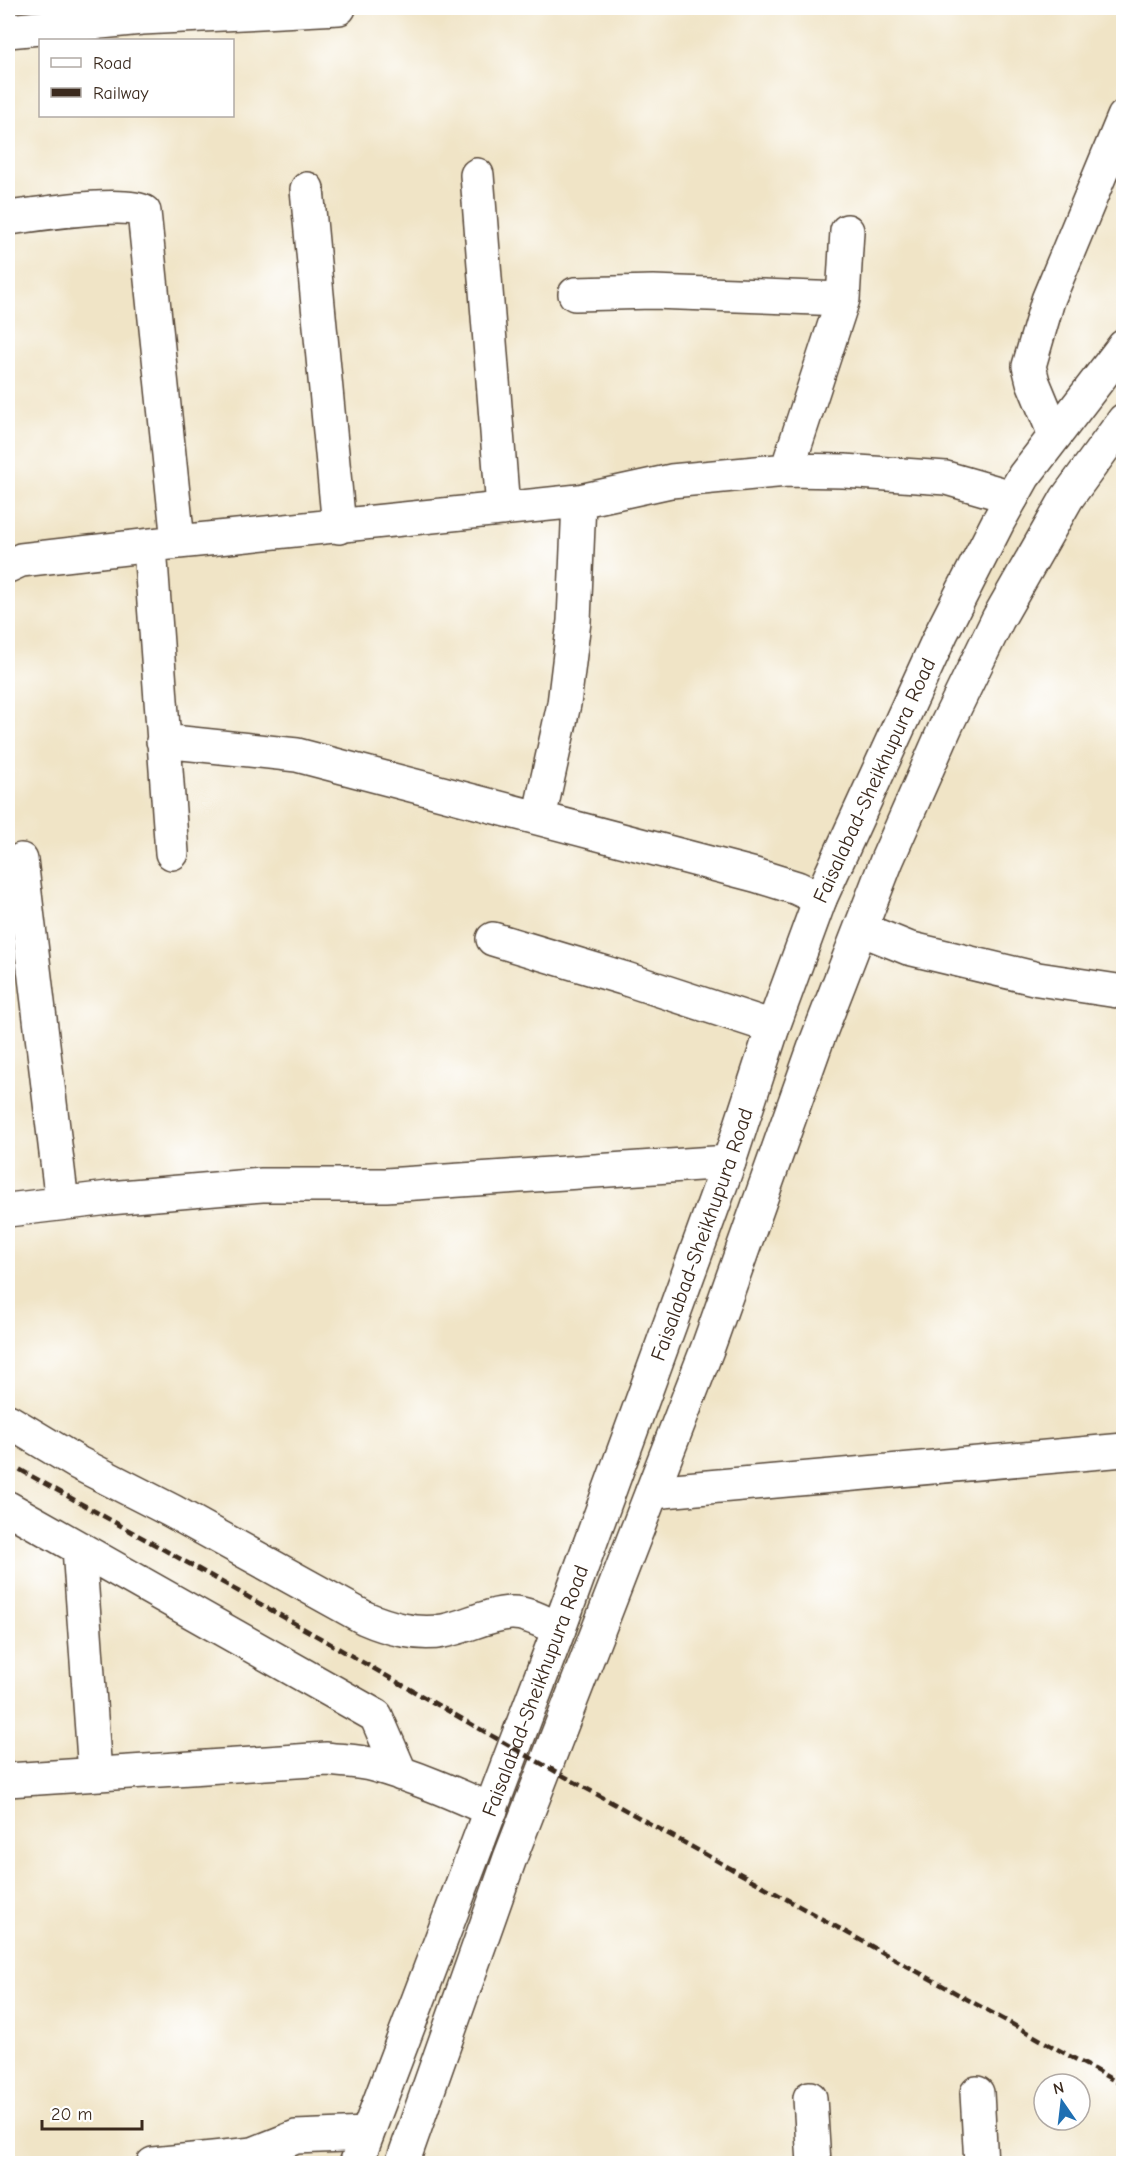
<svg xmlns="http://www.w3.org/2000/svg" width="1131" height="2171" viewBox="0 0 1131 2171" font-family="'Comic Neue',sans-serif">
<rect width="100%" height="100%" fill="#fff"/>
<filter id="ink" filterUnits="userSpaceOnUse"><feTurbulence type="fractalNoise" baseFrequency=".0167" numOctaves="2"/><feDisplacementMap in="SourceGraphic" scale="12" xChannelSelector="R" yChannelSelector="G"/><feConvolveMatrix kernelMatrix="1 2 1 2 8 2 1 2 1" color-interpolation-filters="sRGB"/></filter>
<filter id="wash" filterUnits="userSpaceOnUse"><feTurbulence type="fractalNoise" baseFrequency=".008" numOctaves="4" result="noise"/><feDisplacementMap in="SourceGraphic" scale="24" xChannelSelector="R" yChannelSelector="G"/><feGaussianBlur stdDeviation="1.35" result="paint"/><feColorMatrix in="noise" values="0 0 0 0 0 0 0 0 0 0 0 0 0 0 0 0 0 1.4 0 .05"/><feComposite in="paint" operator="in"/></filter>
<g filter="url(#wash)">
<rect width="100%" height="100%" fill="#f0e4c6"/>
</g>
<g filter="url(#ink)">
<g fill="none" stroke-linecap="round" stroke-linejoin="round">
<g stroke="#564637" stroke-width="36">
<path id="street" d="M8,31L142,18L339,8
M477,175L503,509
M307,189L339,527
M8,218C34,215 125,200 144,212L178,542
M575,294L653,292L843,299
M787,470L843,299L847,231
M150,547L172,853
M8,566L21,560L178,542L579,501L671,481L787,470L844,471L946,478L1012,497
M163,741L297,755L755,875L797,888L820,899
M539,818L564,704L574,621L579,501
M21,860L62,1203
M861,929L908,948L1038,979L1124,992
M493,939L623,978L773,1027
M8,1210L109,1198L262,1185H386L729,1162
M8,1421L78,1463L172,1511L365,1618C388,1628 418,1636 443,1631C466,1627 487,1614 511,1613C527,1612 545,1623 559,1629
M652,1492L1124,1450
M8,1508L376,1716L401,1774
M79,1548L95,1774
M8,1780L327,1759C343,1761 359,1761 374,1765C414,1776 453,1793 491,1810
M977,2093L981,2164
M810,2098L814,2164
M153,2164L253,2154L296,2137L367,2134"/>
</g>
<g stroke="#564637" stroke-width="36">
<path id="secondary" d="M1055,435L1033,382L1029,366L1048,300L1124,117"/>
</g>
<g stroke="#564637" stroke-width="36">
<g id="highway">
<path id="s1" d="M356,2164L559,1629L729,1162L773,1027L820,899L942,632L998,522L1024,476L1124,346"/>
<path d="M402,2164L510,1858L708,1347L816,1043L887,860L946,726L998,619L1067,498L1124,420"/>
</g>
</g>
<use href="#street" stroke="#fff" stroke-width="33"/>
<use href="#secondary" stroke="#fff" stroke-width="33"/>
<use href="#highway" stroke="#fff" stroke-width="33"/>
<path stroke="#3b2a1e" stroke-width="4.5" stroke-dasharray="9 4.5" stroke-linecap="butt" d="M8,1463L213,1577L515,1749L1124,2086"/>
</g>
</g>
<g text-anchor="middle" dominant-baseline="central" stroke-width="6" stroke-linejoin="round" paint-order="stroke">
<g font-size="21" fill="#3b2a1e" stroke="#fff">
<text stroke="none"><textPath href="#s1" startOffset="1478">Faisalabad-Sheikhupura Road</textPath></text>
<text stroke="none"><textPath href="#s1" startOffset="992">Faisalabad-Sheikhupura Road</textPath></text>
<text stroke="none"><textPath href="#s1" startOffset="506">Faisalabad-Sheikhupura Road</textPath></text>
</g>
</g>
<rect width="1131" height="2171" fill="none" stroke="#fff" stroke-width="30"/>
<rect x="39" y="39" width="195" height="78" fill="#ffffff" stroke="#b1aaa5" stroke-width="1.5"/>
<rect x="51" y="58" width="30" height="9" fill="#ffffff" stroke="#b1aaa5" stroke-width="1.5"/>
<text x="93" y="69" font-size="18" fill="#3b2a1e">Road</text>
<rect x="51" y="88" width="30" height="9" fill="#3b2a1e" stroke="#b1aaa5" stroke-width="1.5"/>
<text x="93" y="99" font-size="18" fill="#3b2a1e">Railway</text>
<g transform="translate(1062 2102) rotate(346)"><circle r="28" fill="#ffffff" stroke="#b1aaa5" stroke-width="1.5"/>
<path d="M0-4.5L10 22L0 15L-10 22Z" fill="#1f6fb2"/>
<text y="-9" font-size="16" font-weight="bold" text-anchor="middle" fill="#3b2a1e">N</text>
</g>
<path d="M42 2120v9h100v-9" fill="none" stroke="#3b2a1e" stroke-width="3"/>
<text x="51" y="2120" font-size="18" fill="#3b2a1e" stroke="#ffffff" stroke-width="4.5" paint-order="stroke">20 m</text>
</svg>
